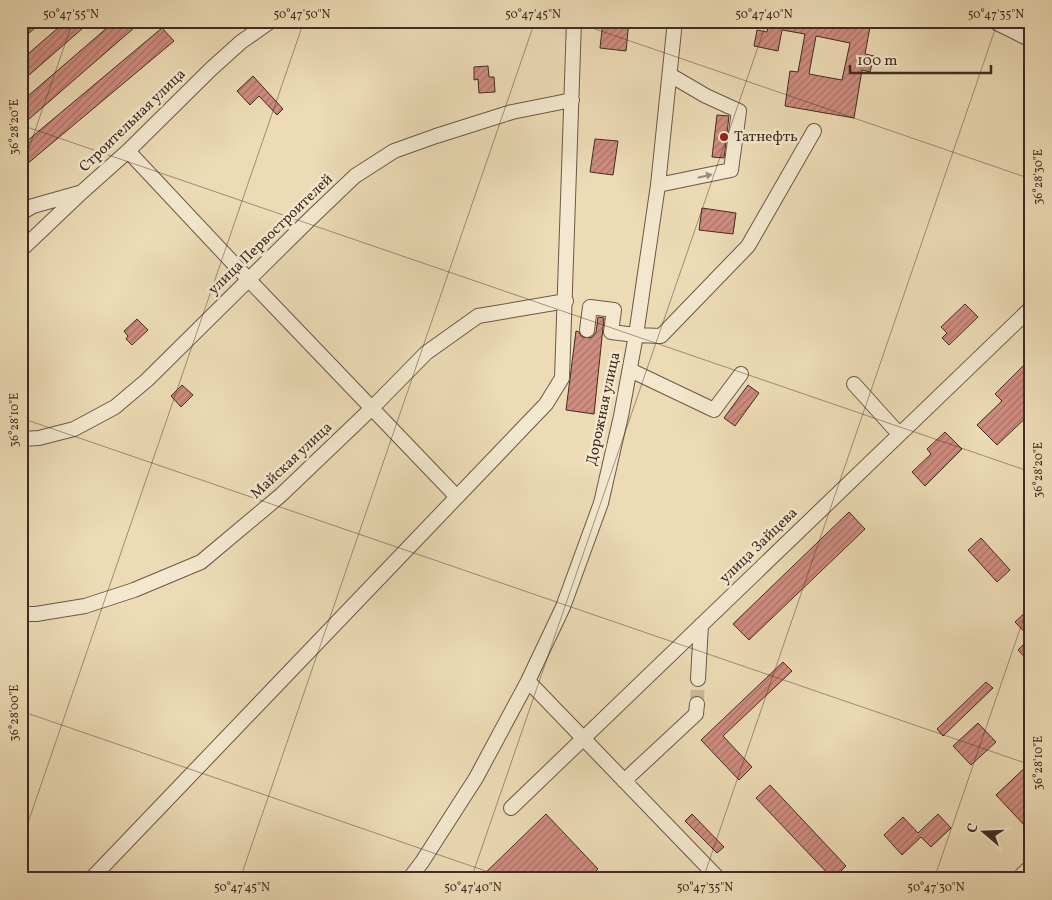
<svg xmlns="http://www.w3.org/2000/svg" width="1052" height="900" viewBox="0 0 1052 900" font-family="Vollkorn,serif">
<defs>
<pattern id="building-hatch" width="6" height="6" patternUnits="userSpaceOnUse" patternTransform="scale(1.25)"><rect width="6" height="6" fill="#cf8c80"/><path d="M-1 1l2-2M0 6l6-6M5 7l2-2" fill="none" stroke="#aa7368"/></pattern>
</defs>
<rect width="100%" height="100%" fill="#ecdbb5"/>
<filter id="stains"><feTurbulence type="fractalNoise" baseFrequency=".004" numOctaves="4"/><feColorMatrix values="0 0 0 0 .2 0 0 0 0 .09 0 0 0 0 .02 0 0 0 .5 -.17"/></filter>
<radialGradient id="worn" r=".72"><stop offset=".6" stop-color="#630" stop-opacity="0"/><stop offset="1" stop-color="#630" stop-opacity=".3"/></radialGradient>
<path fill="url(#building-hatch)" stroke="#412b22" fill-rule="evenodd" d="M21,21H43L21,40Z
M66,21H91L21,82V60Z
M115,21H142L21,126V102Z
M603,21H629L626,51L600,48Z
M769,21H847L870,27L865,54L874,56L870,72L862,70L854,118L785,106L790,71L798,72L805,34L782,30L778,51L754,46L757,30L767,32ZM816,36L850,43L842,80L809,74Z
M162,28L174,41L21,169V146Z
M488,66L489,77H494L495,92L479,93L478,79L474,80V67Z
M253,76L283,109L277,115L259,96L250,105L237,91Z
M717,115L729,116L724,158L712,157Z
M595,139L618,141L613,175L590,172Z
M702,208L736,213L733,234L699,230Z
M965,304L978,317L949,345L942,338L947,333L941,327Z
M598,317L604,318L594,414L566,410L576,331L579,332L582,337L591,338L596,332Z
M137,319L148,330L132,345L126,339L128,336L124,331Z
M1027,362L1031,366V413L997,445L977,425L1002,401L995,394Z
M182,385L193,395L181,407L171,396Z
M748,385L759,393L735,426L724,418Z
M945,432L962,449L925,486L912,472L931,454L927,449Z
M849,512L865,529L749,640L733,624Z
M981,538L1010,570L997,582L968,550Z
M1031,607V664L1018,650L1030,638L1015,622Z
M783,662L792,671L723,736L752,767L739,780L701,740Z
M986,682L993,688L943,736L937,729Z
M978,723L996,742L971,765L953,746Z
M1031,762V822L1026,827L996,795Z
M770,785L846,866L833,879L756,798Z
M546,814L598,869L587,879H479Z
M692,814L724,847L717,853L685,821Z
M938,814L951,828L931,847L921,837L902,855L884,835L903,817L918,833Z"/>
<g fill="none" stroke-linecap="round" stroke-linejoin="round">
<path stroke="#cab898" stroke-width="14" stroke-dasharray="14 7" stroke-linecap="butt" d="M697,704L698,679"/>
<g stroke="#6c5747" stroke-width="16">
<path id="minor" d="M993,21L1031,40
M128,151L249,280L456,496
M658,185L731,170L739,111L706,96L670,75
M21,213L33,206L79,193
M21,250L82,192L128,151L211,69L241,42L271,21
M587,330L590,307L614,310L611,332L636,335L661,336L748,246L814,131
M630,370L714,410L741,374
M854,384L899,434
M21,439L39,438L74,429L115,407L147,380L311,218L355,176L394,151L436,136L512,112L572,100
M21,614H36L85,606L134,590L201,562L281,495L371,409L426,353L478,316L566,301
M698,679L701,625
M528,681L719,879
M624,781L696,714L697,704
M511,808L1031,308
M91,879L546,404L562,378L574,21
M409,879L422,862L476,778L528,681L563,607L601,503L621,416L636,335L658,185L675,21
M1018,879L1031,866"/>
</g>
<use href="#minor" stroke="#f3e8cf" stroke-width="14"/>
</g>
<defs><path id="oneway-solid" d="M-6-.8H1V-3.2L6.5 0L1 3.2V.8H-6Z" transform="scale(1.25)"/></defs>
<use fill="#9a8a78" href="#oneway-solid" transform="translate(705 176) rotate(-13)"/>
<path fill="none" stroke="#412b22" stroke-width="1" stroke-opacity="0.45" d="M572,21L1031,179M21,125L1031,472M21,171L73,21M21,418L1031,765M21,711L509,879M21,843L304,21M240,879L535,21M471,879L767,21M703,879L998,21M934,879L1031,597"/>
<circle fill="#8f2418" stroke="#f3e8cf" stroke-width="2" cx="724" cy="137" r="5"/>
<g text-anchor="middle" dominant-baseline="central" stroke-width="5" stroke-linejoin="round" paint-order="stroke">
<g font-size="15" fill="#412b22" stroke="#f3e8cf">
<text transform="translate(133 121) rotate(-44)">Строительная улица</text>
<text transform="translate(271 235) rotate(-44)">улица Первостроителей</text>
<text transform="translate(604 409) rotate(-78)">Дорожная улица</text>
<text transform="translate(292 461) rotate(-43)">Майская улица</text>
<text transform="translate(759 546) rotate(-44)">улица Зайцева</text>
</g>
<g font-size="15" fill="#412b22" stroke="#f3e8cf" text-anchor="start">
<text x="734" y="137">Татнефть</text>
</g>
</g>
<rect width="1052" height="900" fill="none" stroke="#ecdbb5" stroke-width="55"/>
<g transform="translate(984 832) rotate(289)" stroke="#f3e8cf" stroke-width="4" paint-order="stroke">
<path d="M0-4L9 19L0 12L-9 19Z" fill="#412b22"/>
<text y="-8" font-size="14" font-weight="bold" text-anchor="middle" fill="#412b22">С</text>
</g>
<path d="M850 65v8h141v-8" fill="none" stroke="#412b22" stroke-width="2.5"/>
<text x="857" y="65" font-size="15" fill="#412b22" stroke="#f3e8cf" stroke-width="4" paint-order="stroke">100 m</text>
<rect x="28" y="28" width="996" height="844" fill="none" stroke="#412b22" stroke-width="2"/>
<g font-size="12" text-anchor="middle" fill="#412b22">
<text x="71" y="18">50°47'55"N</text>
<text x="302" y="18">50°47'50"N</text>
<text x="533" y="18">50°47'45"N</text>
<text x="764" y="18">50°47'40"N</text>
<text x="996" y="18">50°47'35"N</text>
<text transform="translate(14 127) rotate(-90)" y="4">36°28'20"E</text>
<text transform="translate(1038 177) rotate(-90)" y="4">36°28'30"E</text>
<text transform="translate(14 420) rotate(-90)" y="4">36°28'10"E</text>
<text transform="translate(1038 470) rotate(-90)" y="4">36°28'20"E</text>
<text transform="translate(14 713) rotate(-90)" y="4">36°28'00"E</text>
<text transform="translate(1038 763) rotate(-90)" y="4">36°28'10"E</text>
<text x="242" y="891">50°47'45"N</text>
<text x="473" y="891">50°47'40"N</text>
<text x="705" y="891">50°47'35"N</text>
<text x="936" y="891">50°47'30"N</text>
</g>
<rect width="100%" height="100%" filter="url(#stains)"/>
<rect width="100%" height="100%" fill="url(#worn)"/>
</svg>
